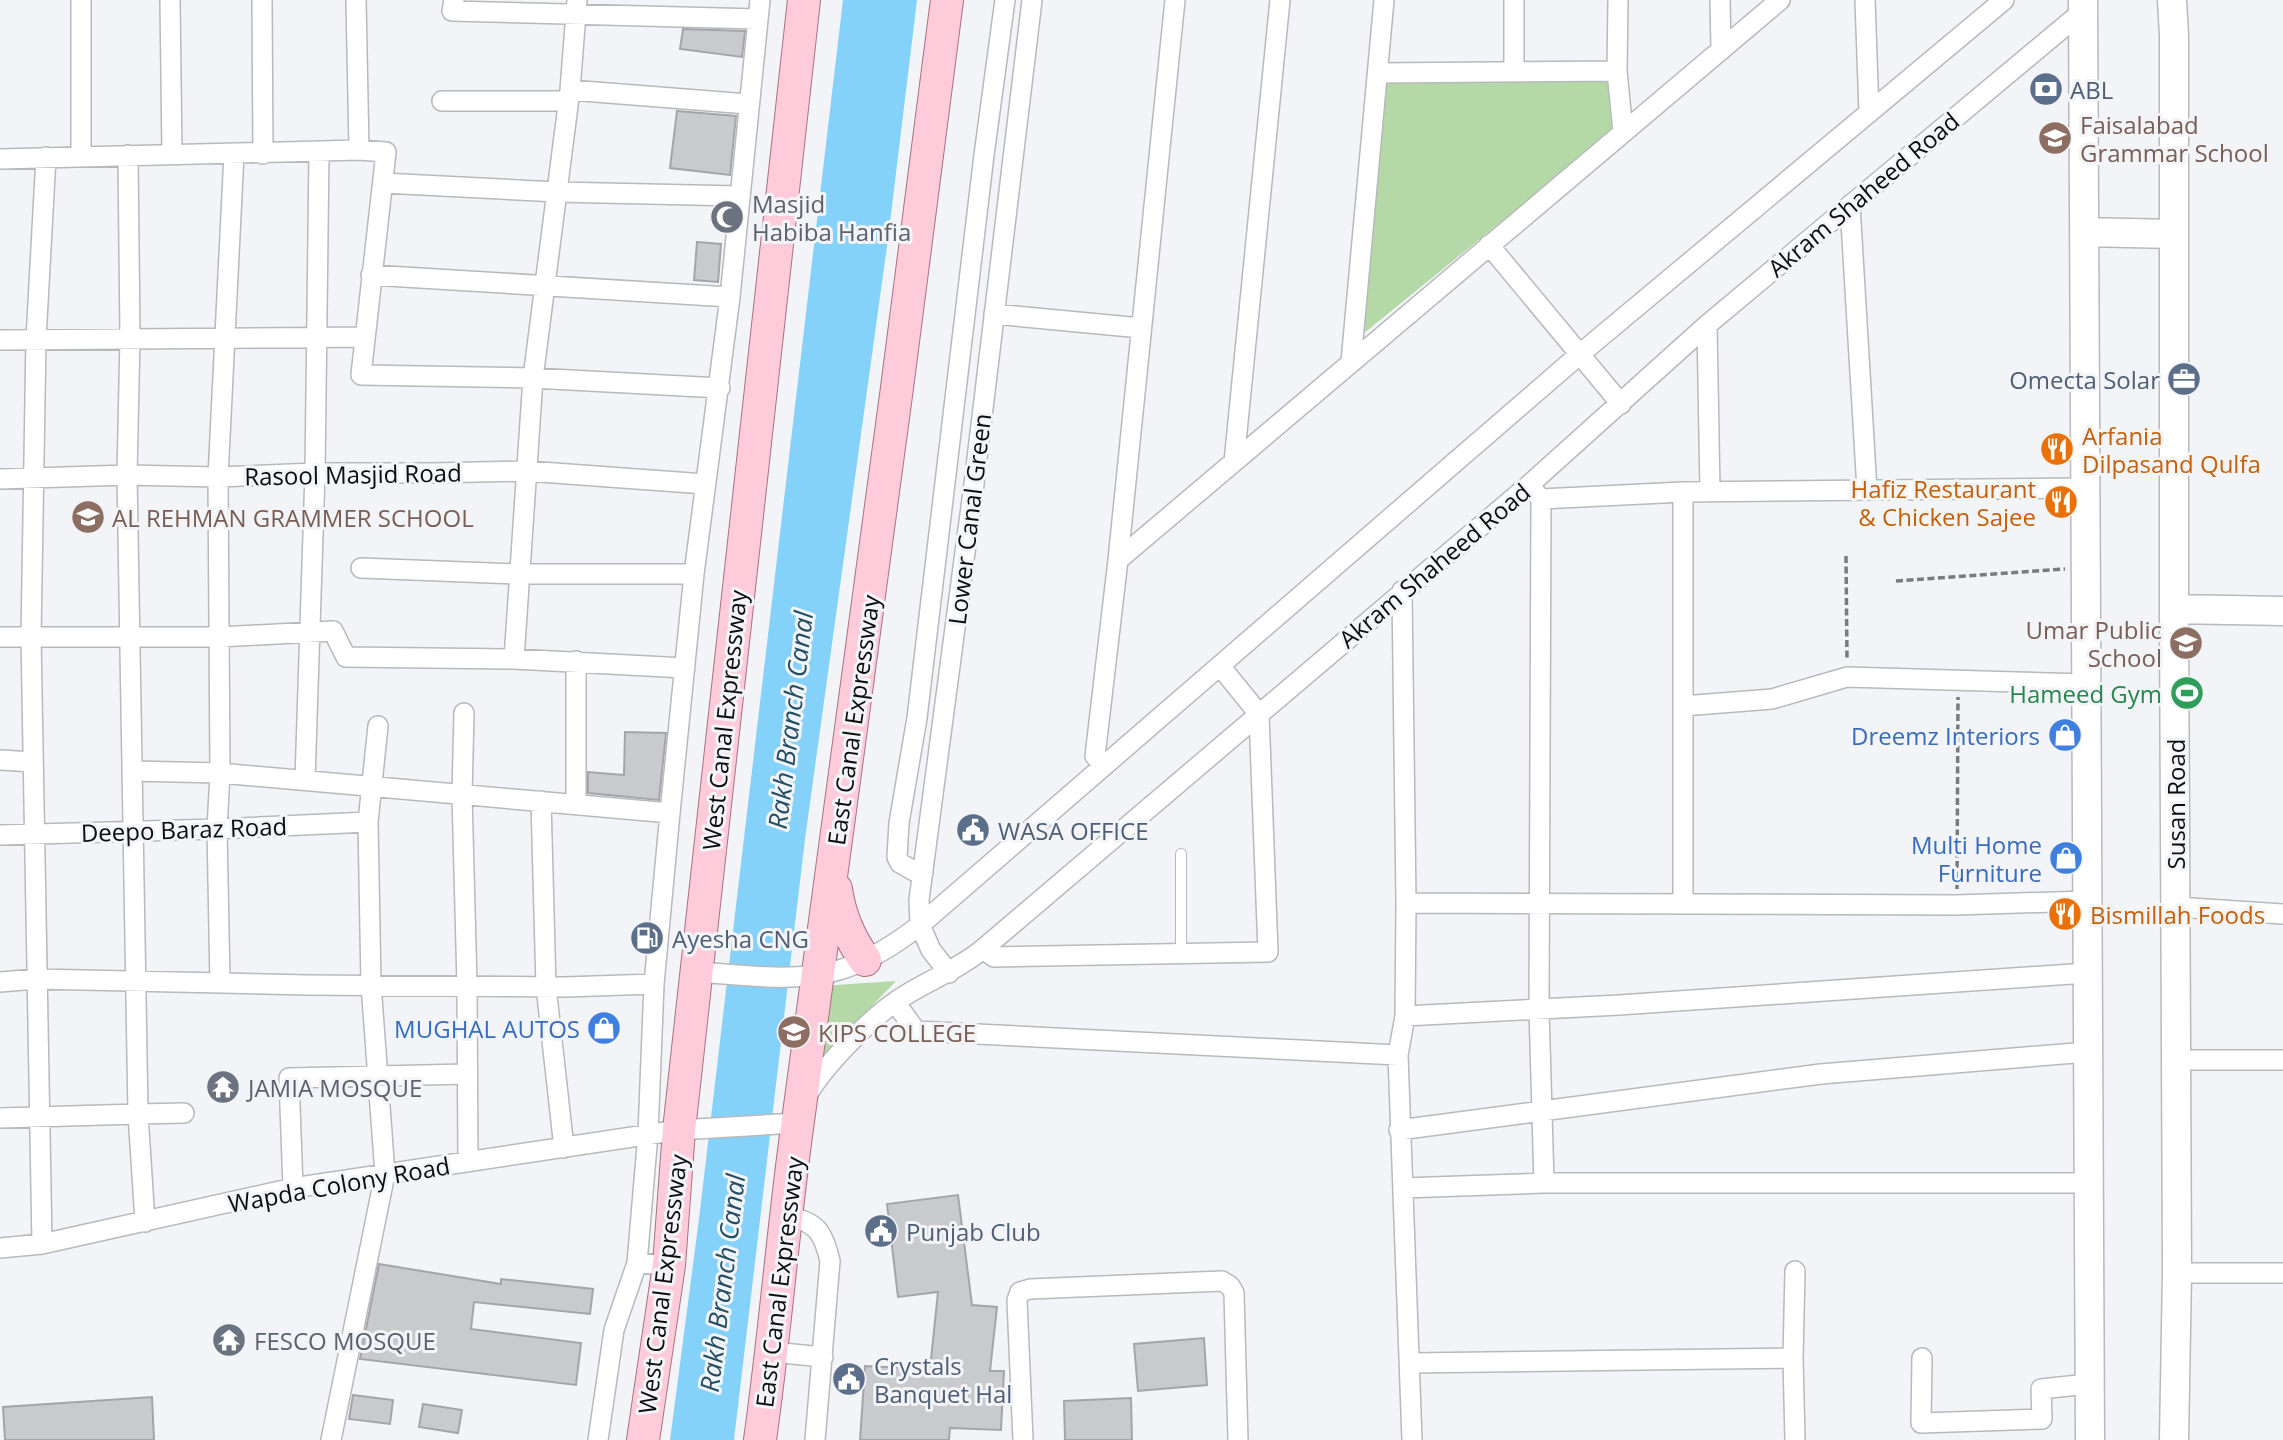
<svg xmlns="http://www.w3.org/2000/svg" width="2283" height="1440" viewBox="0 0 2283 1440" font-family="'Open Sans',sans-serif">
<rect width="100%" height="100%" fill="#f3f4f7"/>
<path fill="#b5d8a7" d="M1608,76L1614,130L1358,338L1383,79Z
M896,981L815,1065L821,986Z"/>
<path fill="#84d1fa" d="M843,0H917L888,239L805,839L734,1440H670L699,1219Z"/>
<path fill="#c9cacd" stroke="#a4a5a8" stroke-width="2" d="M683,29L745,31L742,57L680,49Z
M677,111L736,116L730,175L670,168Z
M697,242L721,244L718,282L694,280Z
M625,732L666,733L659,800L588,793V772L624,775Z
M958,1195L972,1305L997,1307L990,1371H1004L1001,1430L950,1428L949,1440H860L865,1366L930,1369L938,1292L898,1297L887,1204Z
M379,1264L501,1284V1279L593,1289L590,1314L474,1302L471,1329L581,1343L576,1385L360,1359Z
M1204,1338L1207,1385L1138,1391L1134,1344Z
M353,1395L393,1400L390,1424L349,1419Z
M152,1397L154,1440H5L3,1407Z
M1131,1398L1132,1440H1065L1064,1401Z
M423,1404L462,1410L458,1433L419,1427Z"/>
<g fill="none" stroke-linecap="round" stroke-linejoin="round">
<g stroke="#b8b9bc" stroke-width="12">
<path id="lane" d="M1181,854V954"/>
</g>
<g stroke="#b8b9bc" stroke-width="22">
<path id="street" d="M81,0V156
M170,0L172,154
M262,0L263,154
M356,0L359,150
M454,0L452,11L758,19
M1514,0V72
M1618,0L1617,71L1623,132
M1720,0L1721,49
M1865,0L1869,113
M1378,73L1617,71
M570,90L748,104
M442,101H568
M0,159L359,150L386,152L361,375L533,378L720,388
M383,183L557,192L739,196
M1850,205L1867,490
M1489,245L1621,404
M371,275L730,297
M994,314L1141,328
M1707,325L1710,492
M0,340L365,337
M1351,362L1384,0
M1234,462L1280,0
M0,479L127,475L218,477L315,473H434L527,471L705,484
M1534,491L1541,499L1683,492L2085,488
M1541,499L1539,1009L1544,1183
M1118,560L1780,0
M361,568L518,574H694
M1402,591L1406,903L1405,1016L1398,1055L1412,1440
M0,637H220L333,631L346,657L514,659L685,668
M514,659L533,378L570,90L577,0
M1683,706L1772,699L1847,677L2086,684
M464,713L462,795L467,985L468,1162
M0,760L33,762
M1104,766L1095,756L1118,560L1175,0
M132,771L220,773L670,813
M305,780L315,473L319,152
M541,801L546,987L564,1148
M576,803V661
M0,835L217,829L368,822
M923,872L914,871L900,863L897,857L899,823L917,718L984,155L1005,0
M1406,903L1956,905L2086,901
M1683,904V492
M2176,907L2283,914
M983,949L994,957L1268,952L1259,714L1220,666
M698,972C742,975 798,983 839,970C869,961 896,944 920,925L919,900L973,492L1032,0
M949,973L931,950L920,925L1580,354L2004,0
M0,982L36,979L307,985L565,987L654,984
M220,983L217,829L220,773L218,477L234,154
M895,1002L916,1031L1398,1055
M1405,1016L1619,1005L2087,973
M2177,1060H2283
M0,1118L138,1114L127,475L130,337L128,155
M1399,1130L1821,1074L2087,1052
M293,1188L289,1078L467,1074
M1403,1188L1544,1183H2088
M785,1216C816,1221 823,1231 830,1261L815,1440
M145,1222L138,1114L184,1113
M42,1244L31,637L36,339L46,157
M0,1248L42,1244L293,1188L679,1130L797,1123C800,1114 802,1105 806,1097C822,1068 868,1021 895,1002C923,982 955,972 983,949L1529,485L1707,325L2083,11
M637,1263L648,1134L654,984L670,813L694,574L730,297L760,0
M2177,1273H2283
M772,1352L823,1357
M1793,1358L1795,1271
M1922,1358L1921,1423L2042,1419L2041,1389L2088,1384
M1411,1363L1793,1358L1795,1440
M331,1440L385,1174L371,984L368,822L378,726
M598,1440L614,1330L637,1263L669,1265
M1023,1440L1017,1300L1020,1292L1030,1289L1222,1281L1230,1286L1234,1293L1238,1440"/>
</g>
<g stroke="#b8b9bc" stroke-width="31">
<path id="secondary" d="M2083,0L2090,1440
M2172,0L2174,35V609L2177,1273L2174,1440
M2084,232L2174,234
M2174,609L2283,611"/>
</g>
<g stroke="#a87181" stroke-width="34">
<path id="primary" d="M836,889C840,916 849,937 865,960
M643,1440L669,1265L679,1130L804,0
M760,1440C775,1334 783,1227 798,1121C849,748 900,374 947,0"/>
</g>
<path stroke="#7b7b7d" stroke-width="3.5" stroke-dasharray="7 3.5" stroke-linecap="butt" d="M1846,556L1847,660
M1896,581L2065,569
M1957,889L1958,697"/>
<use href="#lane" stroke="#fff" stroke-width="10"/>
<use href="#street" stroke="#fff" stroke-width="19"/>
<use href="#secondary" stroke="#fff" stroke-width="28"/>
<use href="#primary" stroke="#fdcbd9" stroke-width="32"/>
</g>
<defs>
<g id="bank-disc" transform="scale(1.75)"><circle r="9.5" fill="#5c6f8a" stroke="#f3f4f7"/><path d="M-6-4H6V4H-6ZM0-2.3a2.3 2.3 0 1 0 0 4.6a2.3 2.3 0 1 0 0-4.6Z" fill="#fff"/></g>
<g id="school-disc" transform="scale(1.75)"><circle r="9.5" fill="#8d6e63" stroke="#f3f4f7"/><path d="M0-5L7-2L0 1L-7-2ZM-4 1L0 2.5L4 1V4Q0 6-4 4Z" fill="#fff"/></g>
<g id="mosque-disc" transform="scale(1.75)"><circle r="9.5" fill="#6b7280" stroke="#f3f4f7"/><path d="M3.5-4.9A6 6 0 1 0 3.5 4.9A5 5 0 1 1 3.5-4.9Z" fill="#fff"/></g>
<g id="office-disc" transform="scale(1.75)"><circle r="9.5" fill="#5c6f8a" stroke="#f3f4f7"/><path d="M-6-3h4V-5.5h4V-3h4V5H-6ZM-1-4.5V-3h2v-1.5ZM-6 0V1H6V0Z" fill="#fff"/></g>
<g id="restaurant-disc" transform="scale(1.75)"><circle r="9.5" fill="#e8710a" stroke="#f3f4f7"/><path d="M-5-6h1v4h1v-4h1v4h1v-4h1v5L-1.5 .5V6h-2V.5L-5-1ZM5-6V6H3V1.5H1.5Q1.5-4 5-6Z" fill="#fff"/></g>
<g id="stadium-disc" transform="scale(1.75)"><circle r="9.5" fill="#2e9e5b" stroke="#f3f4f7"/><path d="M0-5a6.5 5 0 1 0 0 10a6.5 5 0 1 0 0-10ZM-3.5-1.8h7v3.6h-7Z" fill="#fff"/></g>
<g id="shop-disc" transform="scale(1.75)"><circle r="9.5" fill="#3f7fe0" stroke="#f3f4f7"/><path d="M-5-2.5h2.3a2.7 3.5 0 0 1 5.4 0H5L5.5 6h-11ZM-1.5-2.5h3a1.5 2.3 0 0 0-3 0Z" fill="#fff"/></g>
<g id="civic-disc" transform="scale(1.75)"><circle r="9.5" fill="#5c6f8a" stroke="#f3f4f7"/><path d="M-.6-6.5H3V-4.5H.6V-3L4-1V1h2V6H-6V1h2V-1L-.6-3ZM-1.2 2.5V6h2.4V2.5Z" fill="#fff"/></g>
<g id="fuel-disc" transform="scale(1.75)"><circle r="9.5" fill="#5c6f8a" stroke="#f3f4f7"/><path d="M-5.5-6h7V0h2V4h1.3V-2.5L3-4.5l.8-.8L6-3V5H2.5V1h-1V6h-7ZM-4.2-4.7v3.2H.2V-4.7Z" fill="#fff"/></g>
<g id="university-disc" transform="scale(1.75)"><circle r="9.5" fill="#8d6e63" stroke="#f3f4f7"/><path d="M0-5L7-2L0 1L-7-2ZM-4 1L0 2.5L4 1V4Q0 6-4 4Z" fill="#fff"/></g>
<g id="temple-disc" transform="scale(1.75)"><circle r="9.5" fill="#6b7280" stroke="#f3f4f7"/><path d="M0-6L5-2H3V0L6.5 2.5H4V6H1.5V3h-3V6H-4V2.5H-6.5L-3 0V-2H-5Z" fill="#fff"/></g>
</defs>
<g fill-rule="evenodd">
<use href="#bank-disc" x="2046" y="89"/>
<use href="#school-disc" x="2055" y="138"/>
<use href="#mosque-disc" x="727" y="217"/>
<use href="#office-disc" x="2184" y="379"/>
<use href="#restaurant-disc" x="2057" y="449"/>
<use href="#restaurant-disc" x="2061" y="502"/>
<use href="#school-disc" x="88" y="517"/>
<use href="#school-disc" x="2186" y="643"/>
<use href="#stadium-disc" x="2187" y="693"/>
<use href="#shop-disc" x="2065" y="735"/>
<use href="#civic-disc" x="973" y="830"/>
<use href="#shop-disc" x="2066" y="858"/>
<use href="#restaurant-disc" x="2065" y="914"/>
<use href="#fuel-disc" x="647" y="938"/>
<use href="#shop-disc" x="604" y="1028"/>
<use href="#university-disc" x="794" y="1032"/>
<use href="#temple-disc" x="223" y="1087"/>
<use href="#civic-disc" x="881" y="1231"/>
<use href="#temple-disc" x="229" y="1340"/>
<use href="#civic-disc" x="849" y="1379"/>
</g>
<g text-anchor="middle" dominant-baseline="central" stroke-width="6" stroke-linejoin="round" paint-order="stroke">
<g font-size="24" fill="#4e5e75" stroke="#f3f4f7" text-anchor="start">
<text x="2070" y="89">ABL</text>
<text x="2160" y="379" text-anchor="end">Omecta Solar</text>
<text x="998" y="830">WASA OFFICE</text>
<text x="672" y="938">Ayesha CNG</text>
<text x="906" y="1231">Punjab Club</text>
<text x="874" y="1365">Crystals<tspan x="874" dy="28">Banquet Hal</tspan></text>
</g>
<g font-size="24" fill="#785e54" stroke="#f3f4f7" text-anchor="start">
<text x="2080" y="124">Faisalabad<tspan x="2080" dy="28">Grammar School</tspan></text>
<text x="112" y="517">AL REHMAN GRAMMER SCHOOL</text>
<text x="2162" y="629" text-anchor="end">Umar Public<tspan x="2162" dy="28">School</tspan></text>
<text x="818" y="1032">KIPS COLLEGE</text>
</g>
<g font-size="24" fill="#0c0c0d" stroke="#f3f4f7">
<text transform="translate(1863 194) rotate(-40)">Akram Shaheed Road</text>
<text transform="translate(353 474) rotate(-1)">Rasool Masjid Road</text>
<text transform="translate(969 519) rotate(-83)">Lower Canal Green</text>
<text transform="translate(1434 565) rotate(-40)">Akram Shaheed Road</text>
<text transform="translate(724 720) rotate(-84)">West Canal Expressway</text>
<text transform="translate(853 720) rotate(-82)">East Canal Expressway</text>
<text transform="translate(2175 804) rotate(-90)">Susan Road</text>
<text transform="translate(184 829) rotate(-2)">Deepo Baraz Road</text>
<text transform="translate(339 1184) rotate(-10)">Wapda Colony Road</text>
<text transform="translate(779 1282) rotate(-83)">East Canal Expressway</text>
<text transform="translate(662 1284) rotate(-83)">West Canal Expressway</text>
</g>
<g font-size="24" fill="#5b616d" stroke="#f3f4f7" text-anchor="start">
<text x="752" y="203">Masjid<tspan x="752" dy="28">Habiba Hanfia</tspan></text>
<text x="248" y="1087">JAMIA MOSQUE</text>
<text x="254" y="1340">FESCO MOSQUE</text>
</g>
<g font-size="24" fill="#c56008" stroke="#f3f4f7" text-anchor="start">
<text x="2082" y="435">Arfania<tspan x="2082" dy="28">Dilpasand Qulfa</tspan></text>
<text x="2036" y="488" text-anchor="end">Hafiz Restaurant<tspan x="2036" dy="28">&amp; Chicken Sajee</tspan></text>
<text x="2090" y="914">Bismillah Foods</text>
</g>
<g font-size="24" fill="#27864d" stroke="#f3f4f7" text-anchor="end">
<text x="2162" y="693">Hameed Gym</text>
</g>
<g font-size="24" fill="#366cbe" stroke="#f3f4f7" text-anchor="end">
<text x="2040" y="735">Dreemz Interiors</text>
<text x="2042" y="844">Multi Home<tspan x="2042" dy="28">Furniture</tspan></text>
<text x="580" y="1028">MUGHAL AUTOS</text>
</g>
<g font-size="26" font-style="italic" fill="#234d63" stroke="#f3f4f7">
<text transform="translate(790 720) rotate(-83)">Rakh Branch Canal</text>
<text transform="translate(722 1283) rotate(-83)">Rakh Branch Canal</text>
</g>
</g>
</svg>
